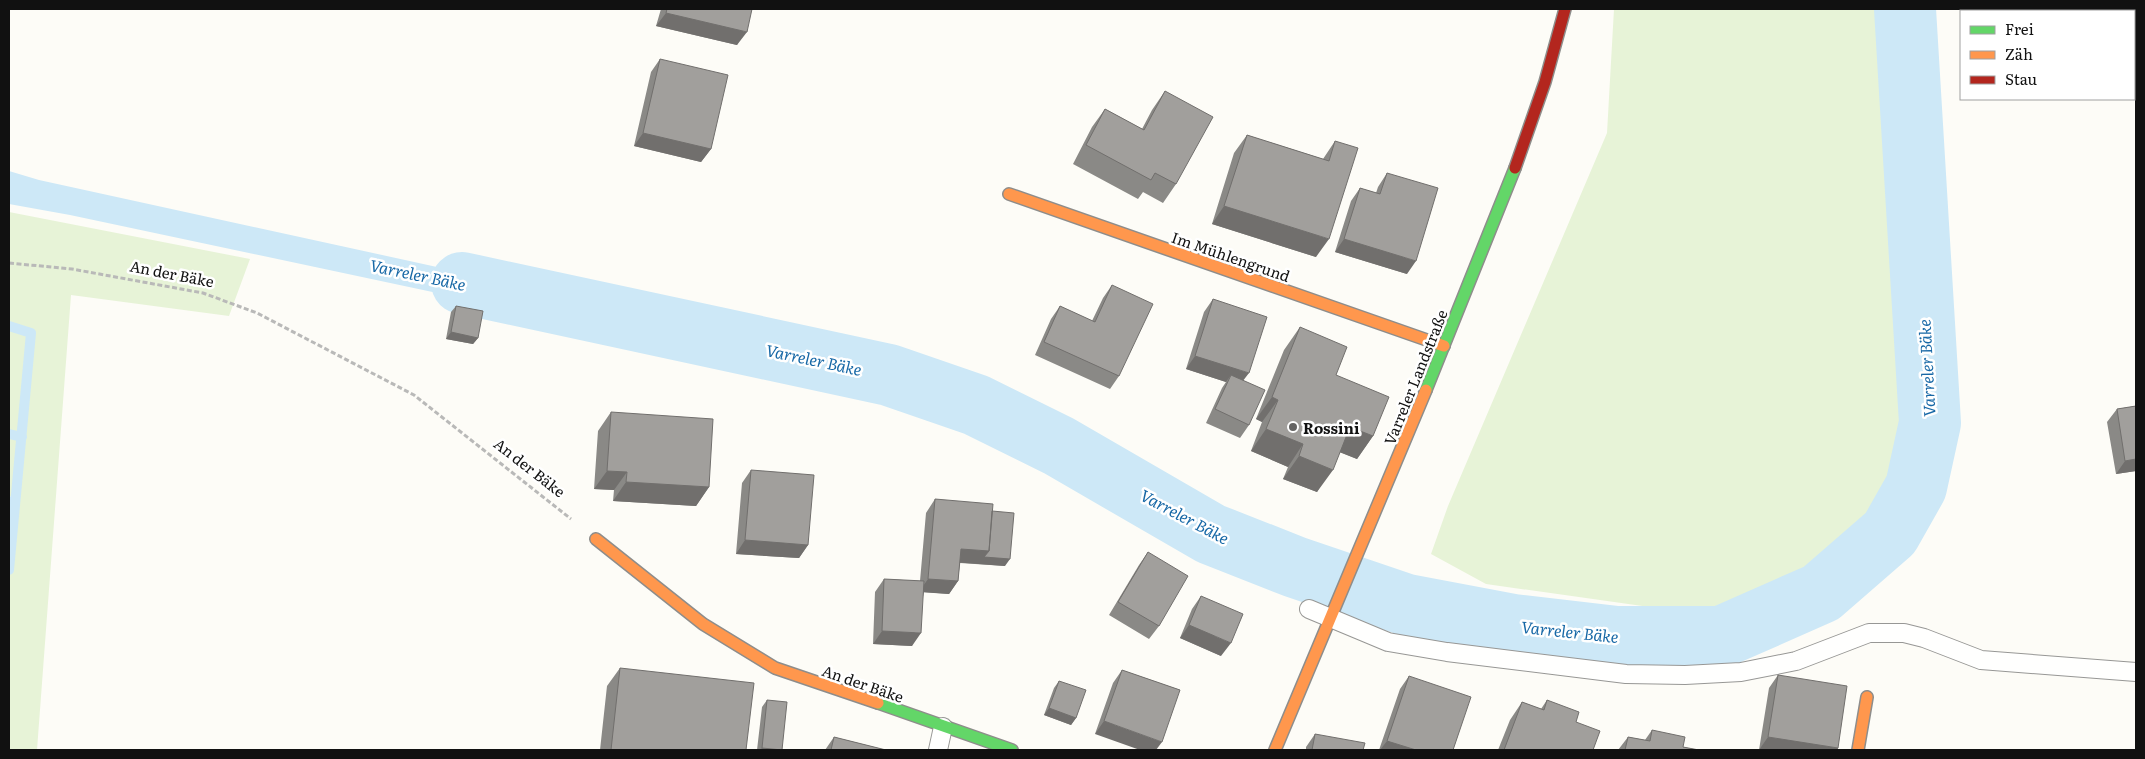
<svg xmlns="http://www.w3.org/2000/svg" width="2145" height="759" viewBox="0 0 2145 759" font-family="Literata,serif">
<rect width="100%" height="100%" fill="#fdfcf7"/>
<path fill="#e7f3d7" d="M1614,9H1879L1904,440L1881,507L1783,587L1699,614L1486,584L1431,554L1448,506L1607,133Z
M9,212L250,259L229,316L71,295L37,750H9V522H12L16,498L9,496Z"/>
<path fill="#cde8f7" d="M9,171L39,180L524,286L547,301L522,311L70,215L9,204Z
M9,496L16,498L13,523L9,522Z"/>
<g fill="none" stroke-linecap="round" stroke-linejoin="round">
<path stroke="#cde8f7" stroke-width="10" d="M9,326L31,333L9,570
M9,434L22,437"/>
<path stroke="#cde8f7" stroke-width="62" d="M462,283L889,375L976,405L1059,446L1211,534L1295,567L1407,605L1513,625L1617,637H1721L1821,593L1890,533L1916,487L1930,423L1905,9"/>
<g stroke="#979795" stroke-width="20">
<path id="lane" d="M1309,609L1388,642L1447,652L1626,674L1685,675L1741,672L1796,661L1869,633H1904L1924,638L1981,660L2136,672
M938,750L943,727"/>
</g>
<g stroke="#8e8d8b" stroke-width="14">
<path id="fast" d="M1426,390L1515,168
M878,703L1012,750"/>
</g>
<g stroke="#8e8d8b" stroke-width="14">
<path id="slow" d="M1009,194L1444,346
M596,539L703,624L775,668L878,703
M1275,750L1426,390
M1858,750L1867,697"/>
</g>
<g stroke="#8e8d8b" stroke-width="14">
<path id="jam" d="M1515,168L1545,82L1565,9"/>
</g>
<path stroke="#b9b9b8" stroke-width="3" stroke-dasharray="5 2.5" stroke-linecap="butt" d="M9,263L72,269L203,293L257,313L414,395L571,519"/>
<use href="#lane" stroke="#fffffe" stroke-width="18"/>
<use href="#fast" stroke="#63d668" stroke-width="11"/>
<use href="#slow" stroke="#ff974d" stroke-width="11"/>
<use href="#jam" stroke="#b3261e" stroke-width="11"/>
</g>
<path fill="#8a8986" d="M661,9H752L737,45L656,26Z
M660,59L711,149L701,162L634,146L651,72Z
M1165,91L1176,184L1163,203L1143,192L1138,199L1073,164L1092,127L1105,109L1142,129L1152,110Z
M1247,135L1323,159L1335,141L1316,257L1212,224L1234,153Z
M1387,173L1407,274L1335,252L1351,201L1360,188L1376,193L1378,187Z
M1112,285L1119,376L1110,389L1035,355L1051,319L1060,306L1092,321L1103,298Z
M1213,299L1243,381L1249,425L1240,438L1206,423L1222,388L1226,382L1186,369L1204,312Z
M456,306L478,338L473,344L446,339L451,312Z
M1300,327L1336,375L1373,436L1357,459L1340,452L1317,492L1283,479L1288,467L1251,451L1262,422L1256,419L1284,350Z
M2136,406V471L2116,474L2107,422L2117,409Z
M611,412L709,487L696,506L613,501L614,490L594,489L598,431Z
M751,470L808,545L799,558L736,554L742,483Z
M935,499L992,511L1005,566L960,563L958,581L949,594L924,592L912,646L873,644L875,592L884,579L920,581L926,513Z
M1148,552L1159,626L1149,639L1109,615L1139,565Z
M1201,596L1221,656L1180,638L1192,609Z
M620,668L746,750H600L607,686Z
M1122,670L1180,690L1095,734L1113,683Z
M1778,675L1838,748L1837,750H1759L1769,688Z
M1409,676L1453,750H1379L1400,689Z
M1059,681L1076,718L1071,725L1044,715L1054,688Z
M767,700L782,750H757L762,707Z
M1547,700L1576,722L1593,750H1498L1510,720L1522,702L1541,709Z
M1652,730L1683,747L1699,750H1618L1628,737L1645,740Z
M1315,734L1363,750H1306V747Z
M834,737L886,750H825Z"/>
<path fill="#716f6d" d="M666,13L747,32L737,45L656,26Z
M643,133L711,149L701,162L634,146Z
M1224,206L1329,239L1316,257L1212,224Z
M1344,239L1416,261L1407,274L1335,252Z
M451,332L478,338L473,344L446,339Z
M1195,356L1249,373L1239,386L1231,375L1226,382L1186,369Z
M1272,397L1278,400L1262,422L1256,419Z
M1350,427L1373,436L1357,459L1334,450Z
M1266,429L1303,444L1288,467L1251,451Z
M1299,456L1333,470L1317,492L1283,479Z
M2136,459V471L2116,474L2125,461Z
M607,471L627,472L614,490L594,489Z
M626,482L709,487L696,506L613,501Z
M745,540L808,545L799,558L736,554Z
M961,549L989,551L1010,559L1005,566L952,562Z
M928,579L958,581L949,594L919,592Z
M1189,625L1231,643L1221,656L1180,638Z
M882,631L921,633L912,646L873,644Z
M1049,708L1076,718L1071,725L1044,715Z
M1104,721L1162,742L1156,750H1140L1095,734Z
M1768,737L1838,748L1837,750H1759Z
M1387,741L1416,750H1380Z
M762,748L782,750H760Z"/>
<path fill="#a19f9c" stroke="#716f6d" d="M667,9H752L747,32L666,13Z
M660,59L728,75L711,149L643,133Z
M1165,91L1213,117L1176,184L1155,173L1151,180L1086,145L1105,109L1144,130Z
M1247,135L1329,161L1335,141L1358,148L1329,239L1224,206Z
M1387,173L1438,188L1416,261L1344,239L1360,188L1380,194Z
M1112,285L1153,304L1119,376L1044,342L1060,306L1095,322Z
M1213,299L1267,317L1249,373L1195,356Z
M456,306L483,311L478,338L451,332Z
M1300,327L1347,347L1336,375L1389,397L1373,436L1350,427L1333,470L1299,456L1303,444L1266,429L1278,400L1272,397Z
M1231,375L1265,390L1249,425L1215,409Z
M2136,406V459L2125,461L2117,409Z
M611,412L713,419L709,487L626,482L627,472L607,471Z
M751,470L814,475L808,545L745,540Z
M935,499L993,504L989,551L961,549L958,581L928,579Z
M992,511L1014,513L1010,559L984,557L989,551Z
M1148,552L1188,576L1159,626L1118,602Z
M884,579L924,581L921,633L882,631Z
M1201,596L1243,614L1231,643L1189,625Z
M620,668L754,683L746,750H611Z
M1122,670L1180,690L1162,742L1104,721Z
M1778,675L1847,686L1838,748L1768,737Z
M1409,676L1471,697L1453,750H1416L1387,741Z
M1059,681L1086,690L1076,718L1049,708Z
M767,700L787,702L782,750L762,748Z
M1547,700L1579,712L1576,722L1600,731L1593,750H1504L1522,702L1544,710Z
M1652,730L1685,737L1683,747L1699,750H1625L1628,737L1650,741Z
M1315,734L1365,743L1363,750H1312Z
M834,737L886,750H831Z"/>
<circle fill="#646362" stroke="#fff" stroke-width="2" cx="1293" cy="427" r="5"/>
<g text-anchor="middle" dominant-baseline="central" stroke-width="5" stroke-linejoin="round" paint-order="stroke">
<g font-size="15" fill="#111" stroke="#fff">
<text transform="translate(1231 256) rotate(19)">Im Mühlengrund</text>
<text transform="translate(172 273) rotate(11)">An der Bäke</text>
<text transform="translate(1415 377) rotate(-68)">Varreler Landstraße</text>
<text transform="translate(530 467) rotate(38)">An der Bäke</text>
<text transform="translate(863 683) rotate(19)">An der Bäke</text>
</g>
<g font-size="15" font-weight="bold" fill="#111" stroke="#fff" text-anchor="start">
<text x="1303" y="427">Rossini</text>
</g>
<g font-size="16" font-style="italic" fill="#1768a6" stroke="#fff">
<text transform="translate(418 274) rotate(12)">Varreler Bäke</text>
<text transform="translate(814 359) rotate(12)">Varreler Bäke</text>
<text transform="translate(1926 368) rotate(-93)">Varreler Bäke</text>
<text transform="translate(1185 516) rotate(28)">Varreler Bäke</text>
<text transform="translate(1570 631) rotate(6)">Varreler Bäke</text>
</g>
</g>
<rect width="2145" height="759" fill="none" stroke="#111111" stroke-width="20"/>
<rect x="1960" y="10" width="175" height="90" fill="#ffffff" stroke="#a0a0a0"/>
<rect x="1970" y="26" width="25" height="8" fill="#63d668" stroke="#a0a0a0"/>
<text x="2005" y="35" font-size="15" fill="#111111">Frei</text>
<rect x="1970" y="51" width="25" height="8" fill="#ff974d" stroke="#a0a0a0"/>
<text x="2005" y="60" font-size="15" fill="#111111">Zäh</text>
<rect x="1970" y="76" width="25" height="8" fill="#b3261e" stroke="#a0a0a0"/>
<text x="2005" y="85" font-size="15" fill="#111111">Stau</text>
</svg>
